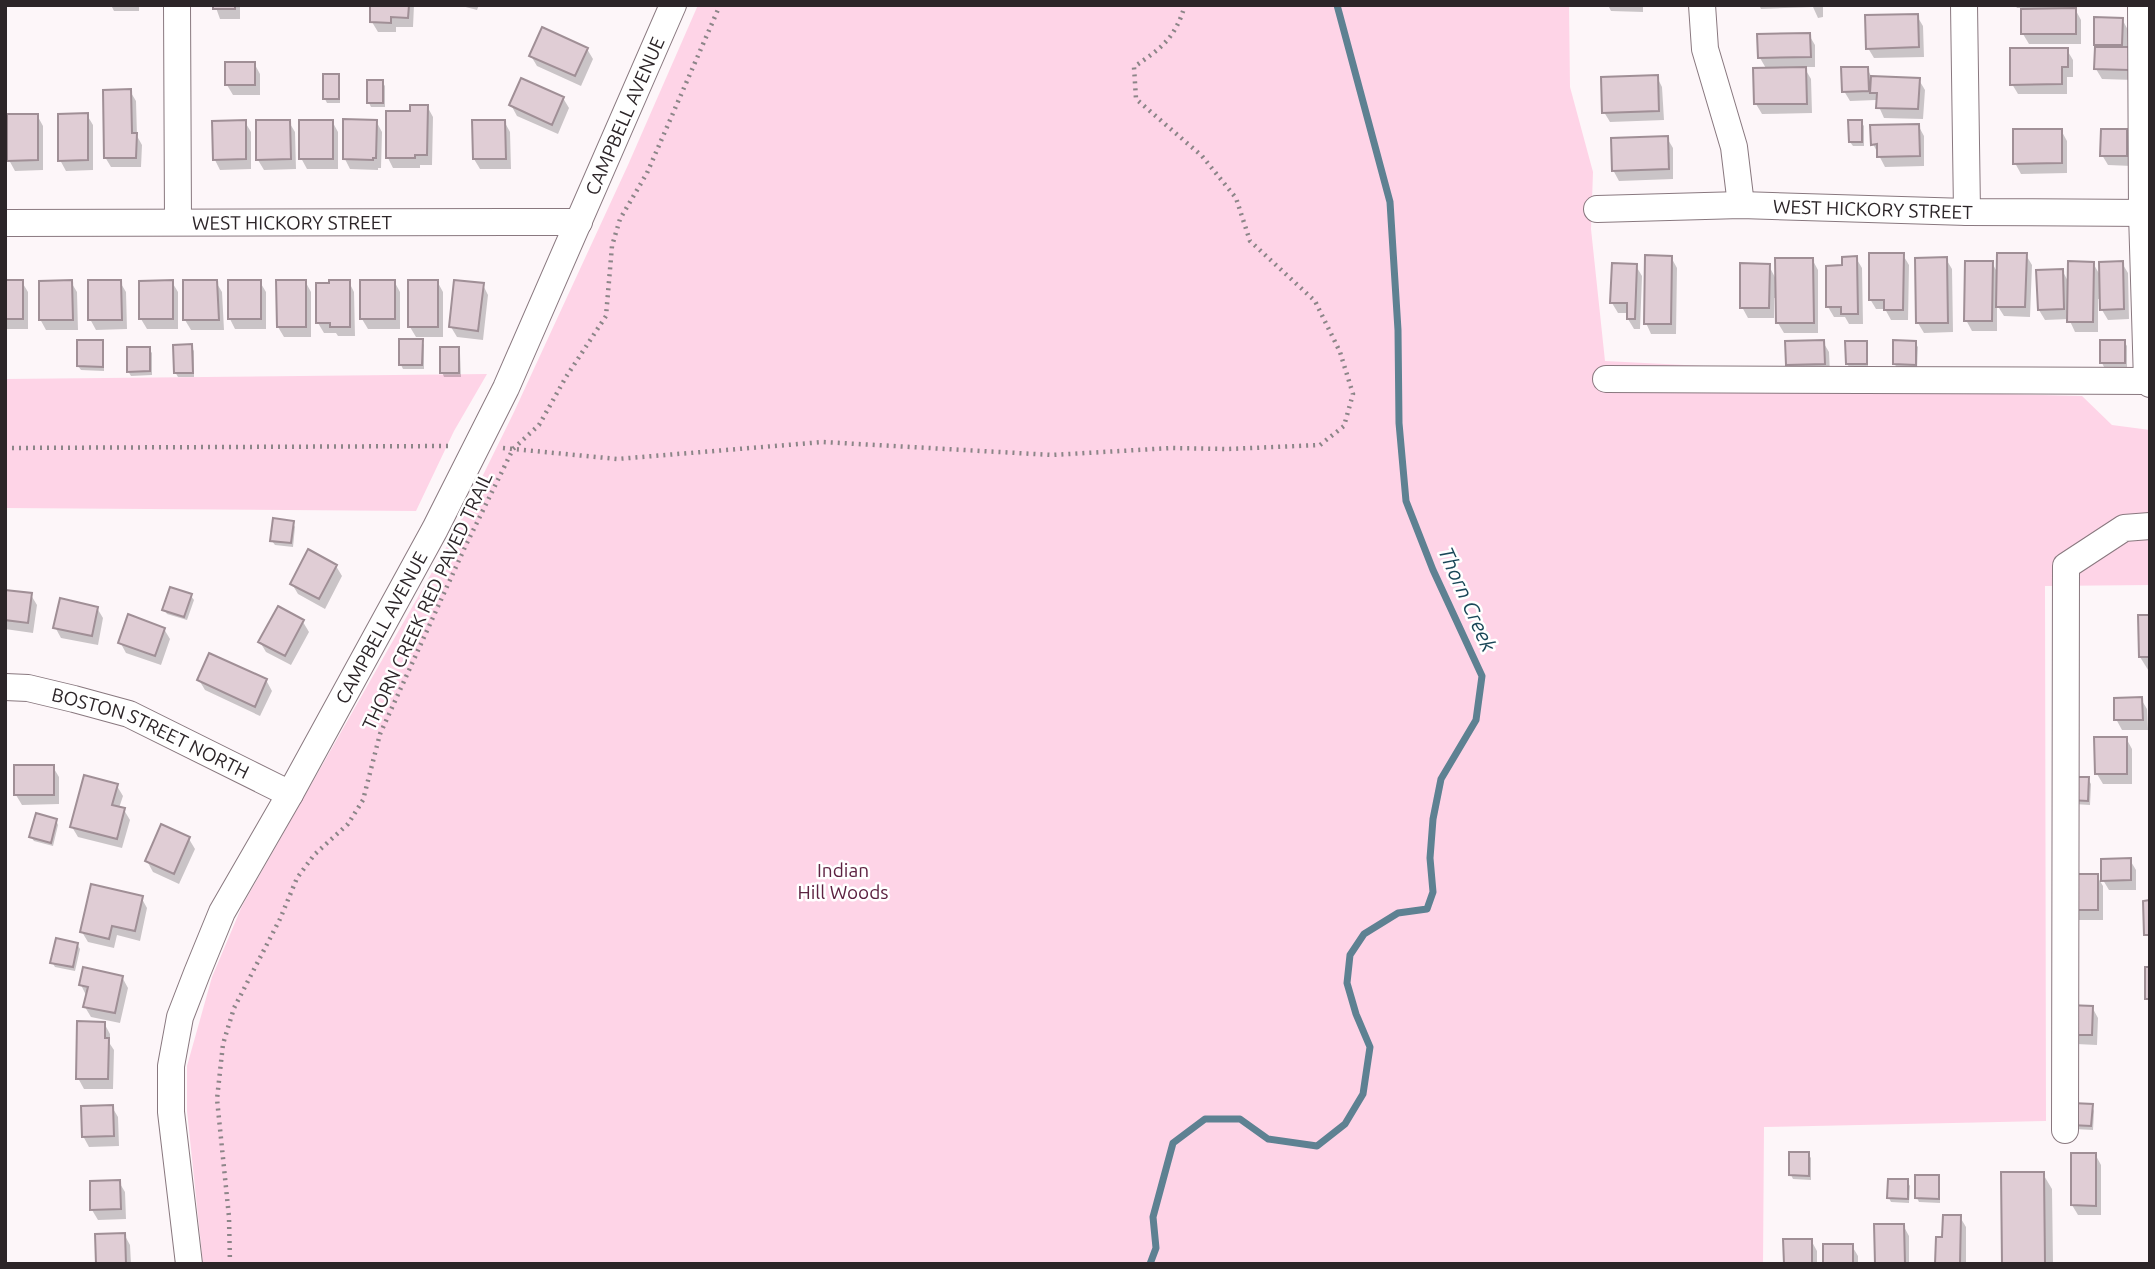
<svg xmlns="http://www.w3.org/2000/svg" width="2155" height="1269" viewBox="0 0 2155 1269" font-family="Ubuntu,sans-serif">
<rect width="100%" height="100%" fill="#fdf6f9"/>
<path fill="#fed4e7" d="M698,5H1569L1570,87L1593,172L1591,229L1605,361L1724,367L1752,388L2082,396L2112,425L2150,430V585L2045,586L2046,1121L1764,1127L1763,1264H203L187,1111V1066L212,977L242,906L456,530L514,412L628,165Z
M487,374L454,431L416,511L5,508V379Z"/>
<path fill="#0003" d="M64,5H97V6L65,7Z
M111,5H139V11H114Z
M215,5H240V19H220Z
M372,5H414L413,27H396V32H378L372,22Z
M458,5H479L477,10Z
M1608,5H1643V12L1611,11Z
M1759,5H1823V17L1818,18L1813,7L1761,9Z
M2015,5H2076L2074,7L2081,20V44H2029L2023,34V8H2017Z
M1917,16L1923,26L1924,57L1874,58L1868,48Z
M2122,19L2128,30L2127,48L2134,80L2102,79L2096,69L2098,48L2096,44Z
M1809,35L1815,45V67H1804L1811,79L1812,113L1762,114L1756,104L1767,70L1760,58Z
M587,49L593,59L581,86L537,66L531,56Z
M2067,50L2073,60V77H2067V94H2018L2012,84Z
M227,63H254L260,74V95H233L227,85Z
M1867,68L1872,78L1919,80L1925,90L1923,119L1884,118L1876,100L1850,101L1844,91Z
M338,75L340,80V103H327L325,99Z
M1657,77L1662,87L1664,120L1610,122L1604,112Z
M382,82L385,86V107H371L369,103Z
M130,91L136,101L137,136L142,145L141,167H111L105,157Z
M563,98L569,108L558,134L517,116L511,105Z
M427,106L433,117L432,165H420V168H393L388,158L412,113Z
M37,115L43,126V170L15,171L9,160Z
M87,115L93,125V170L66,171L60,160Z
M332,121L338,132V169H307L301,158Z
M376,121L382,132L381,168H378V170L350,169L345,159Z
M504,121L510,132L511,169H480L474,159Z
M245,122L251,132V169L220,170L215,160Z
M289,122L295,132L296,169L264,170L258,160Z
M1861,122L1864,126V146H1853L1850,142Z
M1918,125L1924,136V166L1885,167L1873,144Z
M2061,130L2067,141V173L2021,174L2015,163Z
M2126,131L2132,141V166L2108,165L2102,155Z
M1667,138L1673,148V179L1619,181L1613,170Z
M1903,255L1909,265L1908,320H1891L1885,309H1876L1870,299Z
M2026,255L2032,265L2030,317L2004,316L1997,305V331H1972L1966,320L1992,263L1999,275Z
M1671,257L1677,268L1676,334H1651L1646,323Z
M1856,258L1862,268L1863,324H1849L1845,317H1834L1828,307L1844,267Z
M1812,259L1818,270V333H1784L1778,323L1777,298H1774V318H1748L1742,307L1769,266L1777,281Z
M1946,259L1952,269L1953,332L1924,333L1918,323Z
M2093,263L2101,277L2122,263L2128,273L2129,319L2108,320L2102,310L2101,299H2098V332H2075L2069,319L2045,320L2039,310L2062,270L2069,283Z
M1636,266L1642,276L1640,329H1634L1628,319L1629,313H1618L1612,303Z
M305,281L311,292V337H284L278,327Z
M394,281L400,292V329H368L362,319Z
M437,281L443,292V337H416L410,327Z
M5,282H22L28,292V329H5Z
M71,282L77,292L78,330H46L40,319Z
M120,282L126,292L127,329L96,330L90,319Z
M172,282L178,292V329H147L141,319Z
M216,282L222,292L224,330H191L185,320Z
M260,282L266,292V329H235L230,319Z
M349,282L354,292L355,336H338L336,333H324L318,323Z
M483,285L488,295L483,340L457,337L451,327Z
M422,341L424,345V369H403L401,365Z
M2124,341L2127,346V367H2104L2102,363Z
M102,342L104,346V371L81,370L78,366Z
M1823,342L1829,352L1830,374H1793L1788,364Z
M1866,342L1868,347V368H1850L1847,364Z
M1915,343L1918,347L1917,369L1897,368L1894,363Z
M191,346L194,351V377H178L175,372Z
M149,349L152,353V375L131,376L128,371Z
M458,349L460,353L461,377H444L442,372Z
M293,523L295,527L293,547L275,545L272,541Z
M336,566L342,576L325,609L298,594L292,584Z
M5,592L31,595L37,605L33,633L5,629Z
M191,596L194,600L187,620L167,614L164,609Z
M97,608L103,618L98,645L61,638L55,627Z
M279,608L303,622L309,632L291,665L266,652L260,642Z
M2140,616H2150V673L2140,657Z
M164,629L170,639L161,665L126,653L120,642Z
M199,680H266L272,691L260,716L205,690Z
M2141,699L2147,709L2148,730H2122L2116,719Z
M2126,738L2132,749V784H2103L2097,774Z
M53,767L59,777V804L22,805L16,795Z
M2088,779L2091,784L2090,805L2073,804Z
M117,786L123,796L119,808L124,810L130,820L122,848L78,837L72,827Z
M56,820L58,825L53,846L34,841L31,837Z
M189,839L195,849L179,884L153,872L147,861Z
M2130,860L2136,870V890H2109L2103,880Z
M2097,876L2103,886V920H2078L2072,910Z
M141,897L147,908L140,941L117,935L114,948L88,942L82,932Z
M77,944L80,949L75,971L55,967L52,962Z
M122,977L128,988L120,1023L91,1017L85,1007L86,995L81,985Z
M2092,1007L2098,1018L2097,1045L2076,1044L2070,1034Z
M104,1023L110,1034V1044L114,1050L113,1089H84L78,1078Z
M2092,1106L2094,1111L2093,1130L2075,1129Z
M112,1107L118,1117L119,1146L89,1147L83,1136Z
M1808,1154L1811,1158V1180L1793,1179L1791,1175Z
M2095,1154L2101,1165V1215H2078L2072,1205Z
M2043,1174L2052,1189L2053,1264H2004Z
M1938,1176L1940,1181V1203L1919,1202L1917,1198Z
M1907,1181L1910,1186L1909,1203L1891,1202L1889,1198Z
M119,1182L125,1192L126,1219L98,1220L92,1210Z
M1960,1217L1966,1227V1264H1937L1944,1238Z
M1903,1225L1909,1236V1264H1877Z
M124,1234L130,1245L131,1264H98Z
M1811,1240L1817,1251V1264H1786Z
M1852,1246L1858,1256V1264H1825Z"/>
<g fill="none" stroke-linecap="round" stroke-linejoin="round">
<path stroke="#5e8192" stroke-width="7" d="M1150,1264L1156,1248L1153,1217L1173,1143L1205,1119H1240L1268,1139L1317,1146L1345,1124L1363,1094L1370,1047L1356,1014L1347,983L1350,955L1364,934L1398,913L1427,909L1433,892L1430,858L1433,819L1441,779L1476,720L1482,676L1433,570L1406,501L1399,423L1398,330L1390,202L1337,5"/>
</g>
<path fill="#e0cdd5" stroke="#a08f96" stroke-width="2" d="M213,5H235V9H213Z
M370,5H409L408,18L391,17V23L370,22Z
M2076,8V34H2021V9Z
M1918,14L1919,47L1866,49L1865,15Z
M2094,17L2123,18L2122,45H2094Z
M542,27L588,48L575,76L529,56Z
M1810,33L1811,57L1758,58L1757,34Z
M2095,47H2129V70L2094,69Z
M2010,48H2068V67H2062V84L2010,85Z
M225,62H255V85H225Z
M1806,67L1807,104H1754L1753,68Z
M1841,67H1868L1869,91L1842,92Z
M323,74H339V99H323Z
M1658,75L1659,111L1602,113L1601,77Z
M1871,76L1920,78L1918,109L1876,108L1877,93H1870Z
M521,78L564,97L552,125L509,105Z
M367,80H383V103H367Z
M131,89L132,133H137L136,158H104L103,90Z
M410,105H428L427,155H415V158H386V111H410Z
M88,113V160L58,161V114Z
M7,114H38V160L7,161Z
M343,119L377,120L376,158H373V160L343,159Z
M246,120V159L213,160L212,121Z
M256,120H290L291,159L256,160Z
M299,120H333V159H299Z
M472,120H505L506,159H473Z
M1848,120H1862V142H1849Z
M1919,124L1920,156L1877,157V144L1871,145L1870,125Z
M2013,129H2062V163L2013,164Z
M2101,129H2127V156H2100Z
M1668,136L1669,169L1612,171L1611,138Z
M1869,253H1904L1903,310H1884V300H1869Z
M1997,253H2027L2025,307H1996Z
M1645,255L1672,256L1671,324H1644Z
M1857,256L1858,314H1841V307H1826V266L1842,265V257Z
M1947,257L1948,323H1916L1915,258Z
M1775,258H1813L1814,323H1776Z
M1965,261H1993L1992,321H1964Z
M2068,261L2094,262L2093,322H2067Z
M2123,261L2124,309L2100,310L2099,262Z
M1612,263L1637,264L1635,319H1627V303H1610Z
M1740,263L1770,264L1769,308H1740Z
M2063,269L2064,309L2038,310L2036,270Z
M5,280H23V319H5Z
M72,280L73,320H39V281Z
M88,280H121L122,320H88Z
M173,280V319H139V281Z
M183,280H217L219,320H183Z
M228,280H261V319H228Z
M276,280H306V327H277Z
M329,280H350V327H330V323H316V283H329Z
M360,280H395V319H360Z
M408,280H438V327H408Z
M454,280L484,283L478,331L449,327Z
M399,339H423L422,365H399Z
M77,340H103V367L77,366Z
M1824,340L1825,364L1786,365L1785,341Z
M1893,340L1916,341V365L1893,364Z
M2100,340H2125V363H2100Z
M1845,341H1867V364H1846Z
M192,344L193,373H174L173,345Z
M127,347H150V371L127,372Z
M440,347H459V373H440Z
M273,518L294,521L291,543L270,541Z
M308,549L337,565L319,599L290,584Z
M170,587L192,594L184,617L162,610Z
M5,590L32,593L28,623L5,620Z
M60,598L98,607L92,636L53,628Z
M278,606L304,620L285,656L258,642Z
M128,614L165,628L155,656L118,643Z
M2138,615H2150V657H2139Z
M209,653L267,679L255,707L197,680Z
M2142,697L2143,720H2114V698Z
M2094,737H2127V774H2095Z
M14,765H54V795H14Z
M84,775L118,784L112,805L125,808L117,839L70,827Z
M2072,777H2089L2088,801L2069,800Z
M36,813L57,819L51,843L29,837Z
M161,824L190,837L174,874L145,861Z
M2131,858V880L2101,881V859Z
M2070,874H2098V910H2070Z
M91,884L143,896L135,931L112,926L109,939L80,932Z
M2150,900V935H2144L2143,901Z
M56,938L78,943L73,967L50,963Z
M83,967L123,976L115,1013L83,1007L88,987L79,985Z
M2145,967H2150V999H2145Z
M2068,1005L2093,1006L2092,1035H2068Z
M77,1021L105,1022V1038H109L108,1079H76Z
M2072,1103L2093,1104L2091,1126L2071,1125Z
M113,1105L114,1136L82,1137L81,1106Z
M1789,1152H1809V1176L1789,1175Z
M2071,1153H2096V1206L2071,1205Z
M2001,1172H2044L2045,1264H2002Z
M1915,1175H1939V1199L1915,1198Z
M1888,1179H1908V1199L1887,1198Z
M120,1180L121,1209L90,1210V1181Z
M1943,1215H1961L1960,1264H1935L1936,1237H1942Z
M1874,1224H1904L1905,1264H1875Z
M125,1233L126,1264H96L95,1234Z
M1783,1239H1812V1264H1784Z
M1823,1244H1853V1264H1823Z"/>
<g fill="none" stroke-linecap="round" stroke-linejoin="round">
<g stroke="#89787f" stroke-width="28">
<g id="minor">
<path d="M177,5L178,222"/>
<path d="M1702,5L1705,49L1734,147L1741,205"/>
<path d="M1964,5L1967,212"/>
<path d="M2141,5L2142,213L2147,381L2150,384"/>
<path id="s1" d="M1597,209L1741,205L1967,212L2150,213"/>
<path id="s2" d="M5,223L579,222"/>
<path d="M1606,379L2147,381"/>
<path id="s3" d="M5,687L28,688L74,699L129,714L290,794"/>
<path d="M2065,1130L2066,566L2124,528L2150,526"/>
<path id="s4" d="M189,1264L171,1112V1066L180,1017L197,973L222,912L290,794L435,529L506,388L673,5"/>
</g>
</g>
<path stroke="#8c8588" stroke-width="4.5" stroke-dasharray="2 5" stroke-linecap="butt" d="M5,448L452,446
M503,448L617,459L823,442L1052,455L1171,448L1228,449L1320,445L1344,426L1353,394L1340,352L1315,301L1250,241L1236,198L1202,156L1136,99L1134,67C1161,48 1175,39 1185,5
M230,1264L229,1217L217,1099L223,1044L234,1008L280,919L297,878L314,855L348,824L363,800L380,734L465,547L513,449L539,425L566,377L606,316L612,246L620,219L647,173L720,5"/>
<use href="#minor" stroke="#fff" stroke-width="26"/>
</g>
<g text-anchor="middle" dominant-baseline="central" stroke-width="5" stroke-linejoin="round" paint-order="stroke">
<g font-size="19" fill="#2c2528" stroke="#fff">
<text stroke="none"><textPath href="#s4" startOffset="1255">CAMPBELL AVENUE</textPath></text>
<text stroke="none"><textPath href="#s1" startOffset="276">WEST HICKORY STREET</textPath></text>
<text stroke="none"><textPath href="#s2" startOffset="287">WEST HICKORY STREET</textPath></text>
<text transform="translate(427 601) rotate(-65)">THORN CREEK RED PAVED TRAIL</text>
<text stroke="none"><textPath href="#s4" startOffset="688">CAMPBELL AVENUE</textPath></text>
<text stroke="none"><textPath href="#s3" startOffset="154">BOSTON STREET NORTH</textPath></text>
</g>
<g font-size="19" fill="#5d2241" stroke="#fff">
<text x="843" y="870">Indian<tspan x="843" dy="22">Hill Woods</tspan></text>
</g>
<g font-size="21" font-style="italic" fill="#1a4758" stroke="#fff">
<text transform="translate(1468 599) rotate(66)">Thorn Creek</text>
</g>
</g>
<rect width="2155" height="1269" fill="none" stroke="#2c2528" stroke-width="14"/>
</svg>
